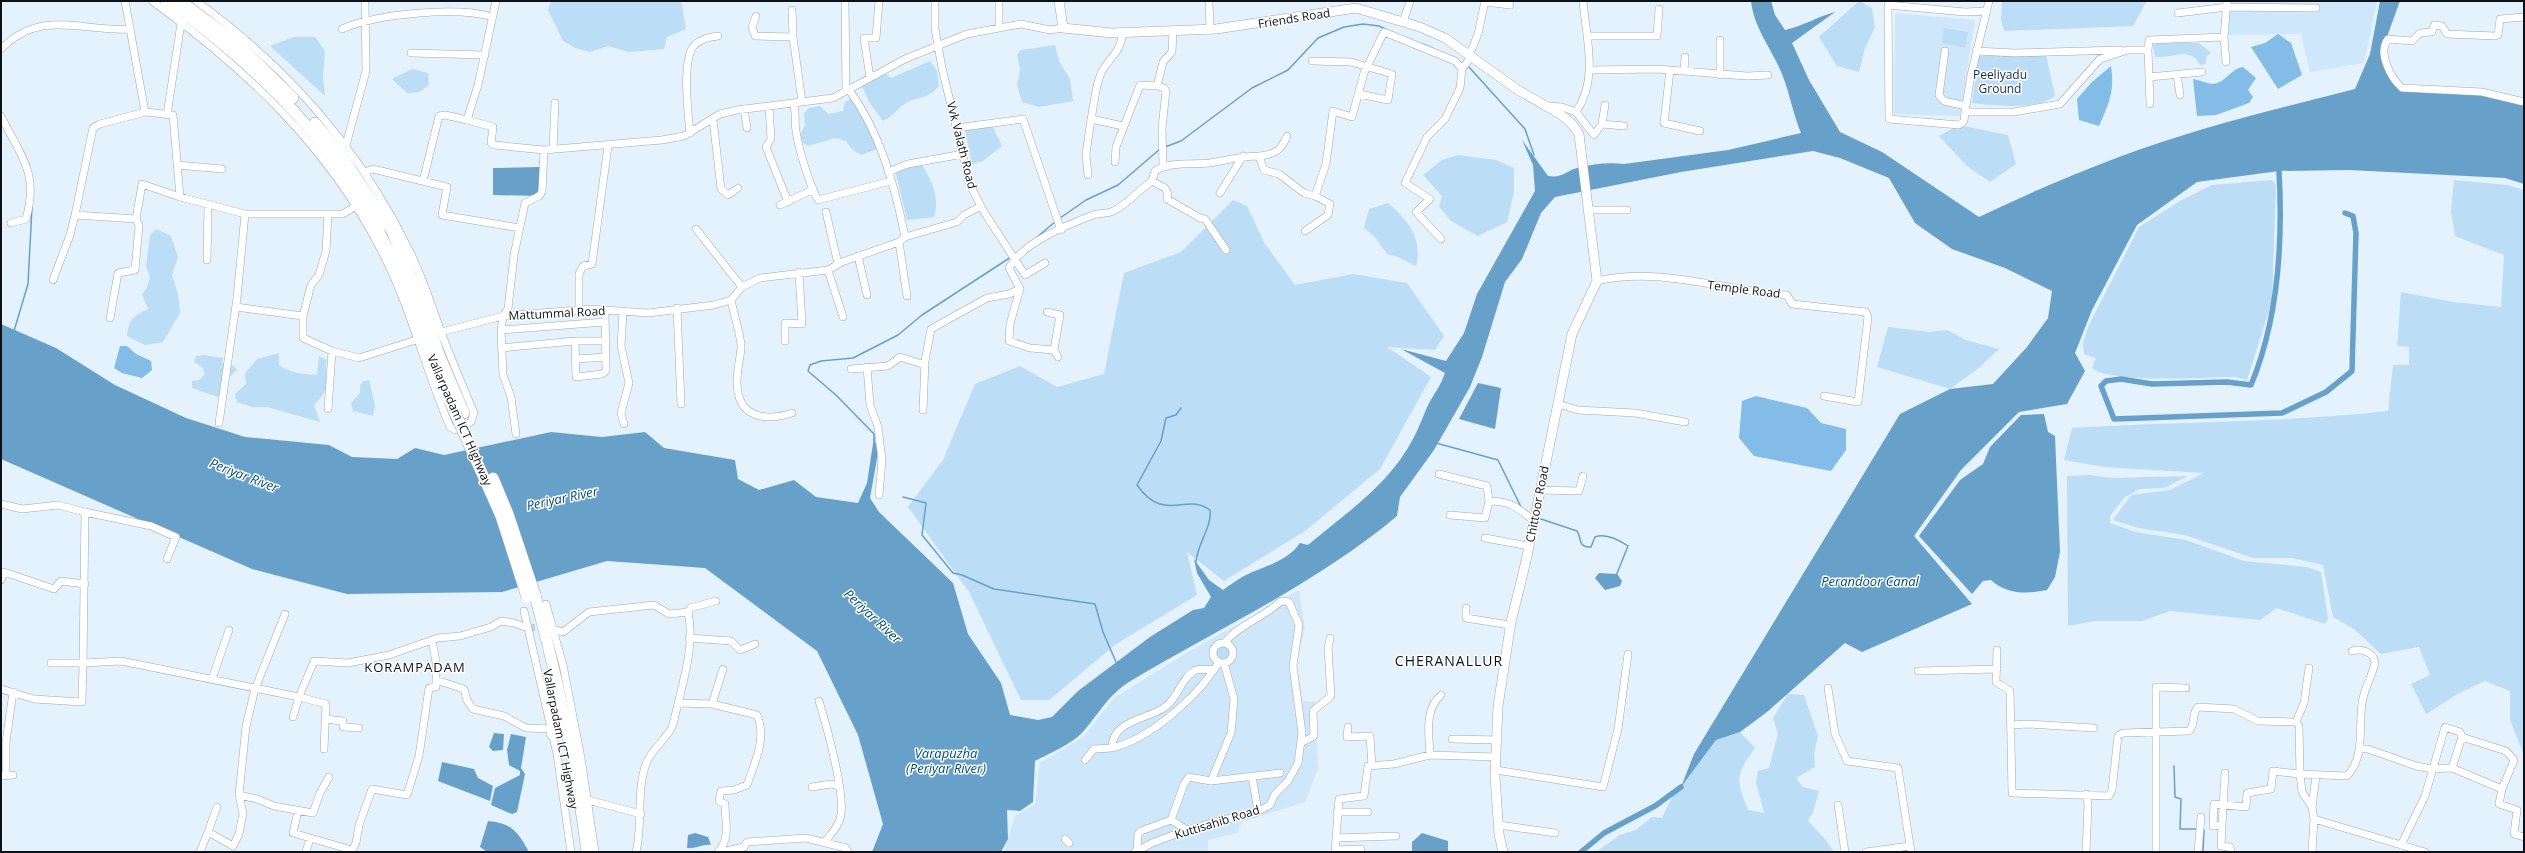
<svg xmlns="http://www.w3.org/2000/svg" width="2525" height="853" viewBox="0 0 2525 853" font-family="'Open Sans',sans-serif">
<rect width="100%" height="100%" fill="#e4f2fd"/>
<path fill="#cfe7fa" d="M2225,1H2377L2364,63L2310,72L2301,34L2225,35Z
M1895,13L1975,20L1960,116L1894,114Z
M1299,590L1305,629L1296,662L1303,701L1315,702L1318,769L1305,802L1242,822L1237,833L1208,840V852H1004L1015,816L1035,804L1040,763L1083,737L1114,698L1193,649Z"/>
<path fill="#bbddf6" d="M551,1H681L686,29L667,37L664,49L629,52L608,46L590,52L575,48L563,41L548,10Z
M1859,1L1872,8L1875,27L1865,48L1859,72L1837,66L1819,37Z
M2002,1H2147L2133,26L2004,31L2001,20Z
M1944,28L1968,32L1965,48L1942,43Z
M294,37H315L325,51L323,77L325,96L270,46Z
M2160,42L2199,43L2211,53L2206,57V64L2200,65C2191,46 2174,58 2155,57L2153,45Z
M1055,45L1059,61L1070,79L1073,101L1039,107L1022,102L1017,85L1020,70L1017,55L1021,50Z
M2046,55L2055,96C2038,110 1994,106 1972,103L1979,56Z
M930,61L937,71L939,86C924,102 919,95 906,103C898,108 893,116 883,121L869,102L861,84L882,71L891,78Z
M412,69L428,73L429,85L419,92L407,93L392,79Z
M855,97L880,148L861,155L852,149L846,141L835,138L808,146L798,139L805,125L804,113L809,108L820,106L828,114L843,111L845,102Z
M992,125L1002,146L983,161L972,164L965,130Z
M1959,125L2008,135L2016,164L1990,182L1968,167L1939,136Z
M1458,155L1496,160L1514,168V192L1507,222L1478,236L1451,221L1439,206L1442,196L1423,175L1442,160Z
M916,164L922,165C932,181 940,198 934,217L907,220L895,170L908,168Z
M2272,180L2276,185L2272,301L2247,380L2235,377C2206,377 2112,384 2092,368L2096,358L2084,354L2083,344L2088,327L2139,227L2180,201L2212,185Z
M2454,180L2507,185L2524,190V755L2510,720V691L2485,681L2459,693L2426,714L2411,684L2430,675L2419,647L2381,654L2354,629L2333,617L2323,565L2292,558H2253L2185,535L2138,528L2113,520L2131,495L2170,490L2204,473L2104,467L2064,460L2072,428C2178,421 2283,423 2388,411L2393,365H2409V347L2397,346L2401,292L2453,302L2501,307L2504,255L2455,236L2451,211Z
M1233,200L1247,206L1265,244L1295,285L1353,274L1407,283L1444,336L1435,350L1387,347L1431,377L1380,469L1305,531L1224,581L1187,552L1197,595L1116,644L1049,700H1021L969,592L908,507L943,460L975,384L1020,366L1057,387L1104,374L1124,273L1181,252Z
M1388,203C1408,220 1423,239 1416,266L1398,257L1387,254L1374,236L1364,228L1369,209Z
M156,229L171,236L178,257L172,275L178,294L180,313L163,342L145,345L127,336C129,318 133,317 148,309L142,294L147,288L150,276L146,267L150,235Z
M1888,327L1929,332L1947,330L1966,340L1999,349L1980,367L1950,389L1877,367Z
M279,353V365C290,373 303,374 317,375L319,356L326,360C325,384 332,387 314,405L320,422L267,407H253L237,402L235,394L246,384L245,373L257,359Z
M204,355L223,358L222,363L234,366L237,370L227,379L228,391L218,397L192,388V381L199,380L205,374L202,367L194,362L196,356Z
M369,380L375,406L373,416L353,411L351,403L360,393V385L363,381Z
M2089,475L2113,478L2188,476L2164,488L2140,489L2125,497L2110,516V523L2136,532L2186,540L2244,561L2307,567L2321,572L2328,619L2325,624L2277,608L2260,620L2170,611L2142,621H2094L2068,626L2067,476Z
M1216 653a7 7 0 1 1 14 0a7 7 0 1 1-14 0Z
M1788,694L1804,695L1818,736L1814,754L1815,767L1796,778L1803,787L1819,791L1813,812L1808,821L1825,839L1834,852H1596L1620,835L1636,830L1652,817L1662,818L1674,793L1690,775L1716,740L1740,732L1755,748C1736,774 1735,779 1748,810L1764,813L1756,782L1758,771L1769,768L1778,734L1773,718Z"/>
<path fill="#82bce7" d="M2278,34L2291,43L2302,75L2278,89L2251,47L2265,43Z
M2111,66C2115,91 2109,103 2099,126L2079,120L2077,99L2092,82Z
M2243,67L2256,78L2248,90L2253,97L2249,103L2216,115L2197,116L2193,79C2199,80 2206,83 2212,84C2225,84 2230,69 2243,67Z
M120,346H127L136,354L151,361L152,370L142,378L122,373L114,368Z
M1756,396L1807,408L1821,423L1846,429V450L1831,471L1754,456L1739,438L1742,401Z"/>
<path fill="#67a1ca" d="M1751,1H1771L1775,15L1785,30C1803,26 1817,17 1835,12L1792,43L1809,80L1840,132L1882,152L1979,217C2025,195 2071,175 2119,157C2195,128 2276,109 2355,89L2370,54L2380,1H2400L2388,34L2385,63L2399,90L2497,93L2524,100V184L2505,178L2349,170L2279,171L2197,182L2137,225L2092,310L2075,353L2085,371L2067,404L2019,412L1961,470L1914,536L1972,604L1862,652L1845,643L1767,712L1740,732L1716,740L1681,787L1694,754L1900,414L1950,389L1993,384L2027,347L2048,318L2052,291L2005,268L1952,249L1915,223L1889,178L1840,158L1813,151L1681,172L1555,197L1541,213L1522,259L1505,282L1482,357L1470,387L1434,450L1400,497L1397,516C1316,584 1219,628 1129,682C1108,695 1098,715 1082,733C1070,745 1050,753 1035,761L1033,802L1020,811L1007,810L1008,839L1001,852H872L883,824L858,735L817,651L705,568L607,561L502,592L347,594L252,569L1,459V324L56,348L115,385L186,418L245,437L329,445L352,457L397,459L415,448L444,455L551,432L602,437L645,432L664,448L735,460L738,479L759,490L794,480L816,497L858,503L867,483L874,437L878,453L870,498L879,512L953,583L968,634L1001,683L1010,715L1038,720L1052,717L1078,691L1150,637L1193,610L1204,608L1211,597L1197,573L1194,559L1209,580L1223,590C1230,585 1238,579 1246,575C1265,566 1288,561 1300,543L1308,545C1346,513 1389,485 1413,439C1419,428 1423,416 1428,405C1434,394 1441,385 1445,373L1401,349L1446,361L1464,333L1477,294L1535,191L1533,165L1522,140L1548,176C1563,178 1564,172 1577,168C1593,164 1608,162 1624,164L1728,150L1801,133C1793,114 1790,94 1782,74C1772,49 1754,29 1751,1Z
M540,167L538,196L493,195V168Z
M1478,383L1501,388L1495,429L1459,419Z
M2044,414L2048,432L2055,436L2060,552L2055,577L2047,590C2028,594 2007,595 1991,580L1983,581L1972,594L1919,536L1960,480L1983,464L1990,447L2021,415Z
M1599,573L1617,574L1622,581L1620,586L1605,590L1595,578Z
M494,733L504,734L503,750L493,751L489,747Z
M511,734L526,737L521,768L525,774L517,812L512,814L491,805L495,788L520,775V771L509,765L507,750Z
M442,762L474,769L478,778L493,786L490,801L438,781Z
M488,821C511,823 517,831 528,850L527,852H487L480,847Z
M695,833L708,837L711,845C703,844 696,849 687,848L688,835Z
M1422,833L1448,841V852H1412V842Z"/>
<g fill="none" stroke-linecap="round" stroke-linejoin="round">
<path stroke="#67a1ca" stroke-width="1.5" d="M1423,44L1434,49
M1468,66L1525,129L1534,155
M1165,147L1181,141L1252,88L1288,70L1318,38L1344,27L1363,24L1379,26L1394,33
M1060,218L1086,200L1118,185L1160,149
M1036,238L1056,221
M14,331L28,284L32,207
M1181,408L1176,415L1166,418L1161,441L1137,485C1164,524 1187,492 1210,510C1212,528 1197,544 1196,562
M874,441V434L837,396L808,371L810,365L821,361L853,358L898,335L922,315L1011,257
M1436,443L1498,460L1521,507
M903,497L926,503L922,535L953,573L962,575L994,589L1095,604L1103,632L1116,662
M1538,518L1577,531C1582,538 1577,547 1591,547L1595,537C1605,533 1619,540 1628,546L1616,576
M2174,766L2175,797L2181,799L2180,829H2196
M2203,852L2204,830"/>
<path stroke="#67a1ca" stroke-width="5.5" d="M2279,171C2283,242 2279,318 2251,385L2227,382L2152,384L2121,379L2106,381L2101,386L2114,419L2282,413L2326,392L2352,371L2356,233L2353,216L2345,213
M1581,852L1604,833L1655,806L1681,787"/>
<path stroke="#c3d0da" stroke-width="7" stroke-dasharray="7 3.5" stroke-linecap="butt" d="M528,628L546,627"/>
<g stroke="#9aaab7" stroke-width="8">
<path id="minor" d="M125,1L145,112L173,115L180,197L245,214H343L359,204
M152,1C245,68 328,146 381,250C410,305 425,369 450,427L456,430L471,422L474,413C463,386 451,359 441,332C431,304 422,275 408,248C359,148 286,66 196,1
M845,1L846,91
M935,1V29L942,68L970,185L984,212L1025,275L1045,263
M999,1V28
M1209,1L1210,30
M1989,1L1971,75L1965,112H2014L2060,104L2100,59L2128,50H2148L2149,40L2224,37L2227,1
M1485,2L1510,5
M792,10L793,37
M2178,13L2227,7L2316,8
M756,16L752,27L755,36L793,37L802,102
M2524,17L2500,19L2498,35L2495,36L2447,34L2442,26L2434,25L2432,32L2420,33L2412,41L2388,39C2377,53 2391,78 2402,88L2482,92L2524,102
M1403,22L1410,1
M342,29C376,14 457,6 492,17
M1587,36H1657L1659,9
M2224,37L2226,62
M1720,40V75
M1,49C42,8 80,32 130,29
M2148,50L2150,104
M1945,51L1939,95L1944,101L1966,106
M1976,51L2015,53L2121,50
M411,53L485,55
M1469,56L1478,34L1485,1
M1312,61L1351,62L1392,74L1388,100L1359,94
M1590,70L1657,69L1747,76L1768,75
M1670,70L1664,123L1700,131
M1684,71L1685,57
M2177,74L2180,95
M2149,77L2202,72
M870,78L864,38H876L879,1
M793,103C797,113 794,122 796,131C799,150 809,184 818,200L891,181
M769,106L771,139L766,147L788,202
M1548,106L1562,107L1576,112C1599,79 1586,38 1583,1
M744,109L747,128
M1576,112L1594,135L1602,124L1605,105
M1965,112L1964,121L1959,125L1889,119L1888,5L1965,12L1987,11
M167,115L181,23
M1,116C21,157 39,172 26,219L11,223
M713,119L721,189L728,195L738,188
M1091,119C1094,105 1095,89 1100,76C1106,59 1120,56 1123,32
M467,120L493,127L491,143L494,145L544,150L662,140L684,136L720,114L737,110L833,98L905,59L967,34L1021,24L1050,30L1063,28
M1602,124L1624,126
M956,128L1023,119L1061,230
M690,133C688,114 682,62 693,47C699,39 709,37 718,36
M346,145L366,71L365,1
M553,149L555,103
M1259,156C1275,154 1281,151 1287,136
M1115,162L1116,147L1140,85L1157,86
M177,165L222,169
M1163,167L1162,128L1166,91L1164,88L1157,86L1163,62L1172,52L1173,30
M364,172L373,169L447,187L442,215L520,228
M888,172L908,164L963,154
M1088,175L1086,154L1091,119L1123,126
M423,181L439,116L445,115L467,120L478,85L496,1
M1220,193L1243,156
M780,205L812,190
M1589,210H1627
M826,212L838,264
M328,214L326,251L319,275L311,285L303,316V338L332,351L359,358L416,340
M75,215L93,128L100,124L145,112
M696,229L742,287
M1305,231L1328,215L1330,204L1315,196
M905,237L957,222L964,215L981,206
M1441,239L1416,212L1430,199L1405,183L1427,137L1445,119L1460,88L1462,69
M899,242L907,296
M1226,250L1205,219L1200,218L1167,199L1168,194L1165,188L1152,181L1155,171C1172,161 1191,165 1210,163C1227,160 1242,156 1259,156L1264,170L1279,174L1304,193L1315,196L1326,164L1333,111L1352,117L1364,73L1384,32L1455,61L1462,69L1471,57
M858,256L867,295
M207,260L208,205
M828,270L843,317
M53,280L70,235L75,215L136,219L142,184L180,197
M1597,281C1659,266 1725,291 1787,295L1792,304L1866,312L1868,317L1858,402L1824,396
M1020,289L1010,324L1009,341L1030,348L1054,350L1058,357
M731,300C733,311 742,339 741,348C740,359 737,370 737,382C737,417 764,422 792,413
M236,307L303,316
M677,308L681,404
M579,311V274L583,266L592,264L608,146
M623,311L621,346L629,383L621,413L624,424
M1047,312L1060,315L1054,350
M110,318L118,273L135,270L139,225L136,219
M501,330L605,322
M441,332L503,316L591,309L648,313L714,305L731,300L742,287L760,278L828,270L842,262L899,242L905,237C895,186 880,132 849,90
M575,341H605
M785,341V323L802,324L799,272
M501,348L575,341L576,377L602,374L606,371L605,310
M576,359L606,357
M867,367L870,405L878,427L882,460L879,495
M851,369L888,366L900,357L925,365
M1558,404L1578,410L1635,413L1685,422
M328,409L332,351
M923,410L925,361L931,329L987,298L1009,294L1020,289L1009,268C1022,243 1067,225 1093,215C1098,213 1105,214 1111,212C1128,205 1137,191 1152,181
M219,423L237,298L245,214
M516,434L511,397L503,375L501,330L503,316L508,309L514,255L525,203L539,196L542,192L544,150
M1439,474L1487,486L1489,501
M1540,490L1579,491L1583,476
M1,504L22,509L58,505L85,512
M1450,515L1485,518L1489,501C1511,501 1518,508 1534,521
M1485,538L1529,546
M1,580L4,572L54,589L61,581L85,584
M546,604L563,665L581,758L595,852
M1466,608V618L1510,625
M524,611L557,754L571,852
M688,612L690,608L716,601
M546,627L563,632L589,612L654,605L669,614L688,612C695,643 684,678 677,708C675,714 674,724 671,729C664,741 651,750 646,764C636,791 643,824 636,852
M689,638L731,641L740,650L755,644
M1213 653a10 10 0 1 1 20 0a10 10 0 1 1-20 0Z
M1997,650L1996,682L2010,691L2012,793L2109,796L2112,790L2118,736L2123,733L2189,731C2196,724 2191,714 2198,707L2234,709L2258,721L2296,722L2299,726L2300,774L2347,776C2367,755 2357,723 2363,698C2366,685 2373,674 2375,662C2373,652 2361,648 2352,651
M51,663H83L85,512L151,526L176,537L167,559
M1918,671L1997,669
M212,679L229,630
M436,680L464,689L467,700L473,709L504,716L526,728L551,729
M1828,688L1835,734L1847,761L1898,768L1911,852
M1,689L34,699L82,702L83,663L121,661L299,697L314,661L348,663L389,655L438,638L460,636L491,627L501,621L514,623L528,628
M819,701C826,724 847,798 840,819C838,827 829,836 825,842
M678,703L712,704L757,715C767,738 755,762 747,785L734,790L721,791L719,801L725,804C725,821 731,838 718,852
M712,704L723,669
M293,717L299,697L326,704L324,749
M325,719L343,721V727L359,728
M2296,722L2304,703L2309,668
M2011,725L2028,724L2094,728
M1348,727L1347,737L1370,736L1372,766
M1452,739L1497,740
M1301,743L1314,736L1313,711L1331,696L1328,648L1330,638
M1112,748C1149,739 1192,701 1214,670
M2360,749H2368L2416,766L2432,769L2452,768L2502,789L2499,804L2517,810L2514,834L2524,837
M1430,755C1429,734 1424,710 1441,695
M1085,760L1094,749L1112,748C1112,722 1142,720 1162,709C1179,699 1180,678 1196,670C1201,668 1209,670 1214,670L1219,662
M2452,768L2462,737L2506,751L2514,760L2502,789
M1496,770L1603,787L1618,729L1628,654
M6,775V742L13,692
M1,776L13,775
M1252,776L1258,811
M1211,781L1280,773
M812,787L831,784L838,786
M239,795L257,799L274,806L313,813L320,793L329,777
M588,800L641,814
M1838,805L1845,852
M298,811L293,833L352,850L356,843L359,825L372,789L407,795L419,756L429,688L436,687V662L432,640
M1337,812H1368
M2314,819L2425,852
M1171,820L1187,830
M1499,825L1555,833
M2222,825L2225,773
M208,832L217,807
M1336,838L1396,836
M1065,839L1069,843
M2401,845L2425,796L2445,727L2460,732L2462,737
M1335,850L1361,849
M1137,851L1152,843L1184,831L1218,821L1255,813L1270,805L1275,794L1288,781L1298,763L1302,733L1293,666L1299,625L1289,602L1281,601C1264,617 1238,626 1225,642
M200,852L208,832L233,846L239,834L243,813L239,795L246,726L255,689L285,614
M306,852L310,838
M722,852L744,847L747,842L806,838L846,848L848,852
M1135,852L1137,851L1138,834L1141,831L1171,820L1184,784L1189,777L1211,781L1231,733L1234,699L1224,663
M1335,852L1339,799L1364,796L1368,766L1394,764L1430,755L1496,757
M1866,852L1910,846
M2086,852L2088,805L2086,794
M2156,852V687L2186,688
M2198,852L2201,817
M2231,852L2230,847L2221,846L2222,825L2213,826L2214,804L2246,807L2247,793L2271,789L2273,771L2300,774L2302,792L2312,807
M2312,852L2314,819L2312,807L2316,776"/>
</g>
<g stroke="#9aaab7" stroke-width="10">
<path id="major" d="M1059,1L1063,28L1112,33L1216,29L1356,8L1420,27L1445,38L1518,90L1560,114L1571,123L1579,134L1597,281L1572,334L1526,561L1511,622L1498,706L1495,777L1499,834L1503,852"/>
</g>
<g stroke="#9aaab7" stroke-width="12">
<path id="highway" d="M166,1C261,67 342,149 391,256C415,308 431,364 456,415
M180,1L237,43L293,98
M315,123L338,150L392,231L424,307L439,355L464,413
M535,595C558,680 576,764 587,852
M552,734L562,731"/>
</g>
<use href="#minor" stroke="#fff" stroke-width="7"/>
<use href="#major" stroke="#fff" stroke-width="9"/>
<use href="#highway" stroke="#fff" stroke-width="11"/>
<g stroke="#9aaab7" stroke-width="12" stroke-linecap="butt">
<path id="highway-bridge" d="M456,415L501,516L527,597
M493,478L508,514L535,595"/>
</g>
<use href="#highway-bridge" stroke="#fff" stroke-width="11"/>
</g>
<g text-anchor="middle" dominant-baseline="central" stroke-width="3" stroke-linejoin="round" paint-order="stroke">
<g font-size="12" fill="#0b1116" stroke="#fff">
<text transform="translate(1294 18) rotate(-9)">Friends Road</text>
<text transform="translate(962 145) rotate(76)">Vvk Valath Road</text>
<text transform="translate(1744 289) rotate(7)">Temple Road</text>
<text transform="translate(557 313) rotate(-3)">Mattummal Road</text>
<text transform="translate(460 420) rotate(66)">Vallarpadam ICT Highway</text>
<text transform="translate(1537 504) rotate(-79)">Chittoor Road</text>
<text transform="translate(561 739) rotate(79)">Vallarpadam ICT Highway</text>
<text transform="translate(1217 822) rotate(-17)">Kuttisahib Road</text>
</g>
<g font-size="12" fill="#122d3f" stroke="#fff">
<text x="2000" y="74">Peeliyadu<tspan x="2000" dy="14">Ground</tspan></text>
</g>
<g font-size="13" font-style="italic" fill="#004c74" stroke="#fff">
<text transform="translate(244 475) rotate(21)">Periyar River</text>
<text transform="translate(562 498) rotate(-12)">Periyar River</text>
<text x="1870" y="581">Perandoor Canal</text>
<text transform="translate(873 616) rotate(43)">Periyar River</text>
<text x="946" y="753">Varapuzha<tspan x="946" dy="15">(Periyar River)</tspan></text>
</g>
<g font-size="13" letter-spacing="1" fill="#0b1116" stroke="#fff">
<text x="415" y="667">KORAMPADAM</text>
</g>
<g font-size="14" letter-spacing="1" fill="#0b1116" stroke="#fff">
<text x="1449" y="660">CHERANALLUR</text>
</g>
</g>
<rect width="2525" height="853" fill="none" stroke="#0b1116" stroke-width="4"/>
</svg>
